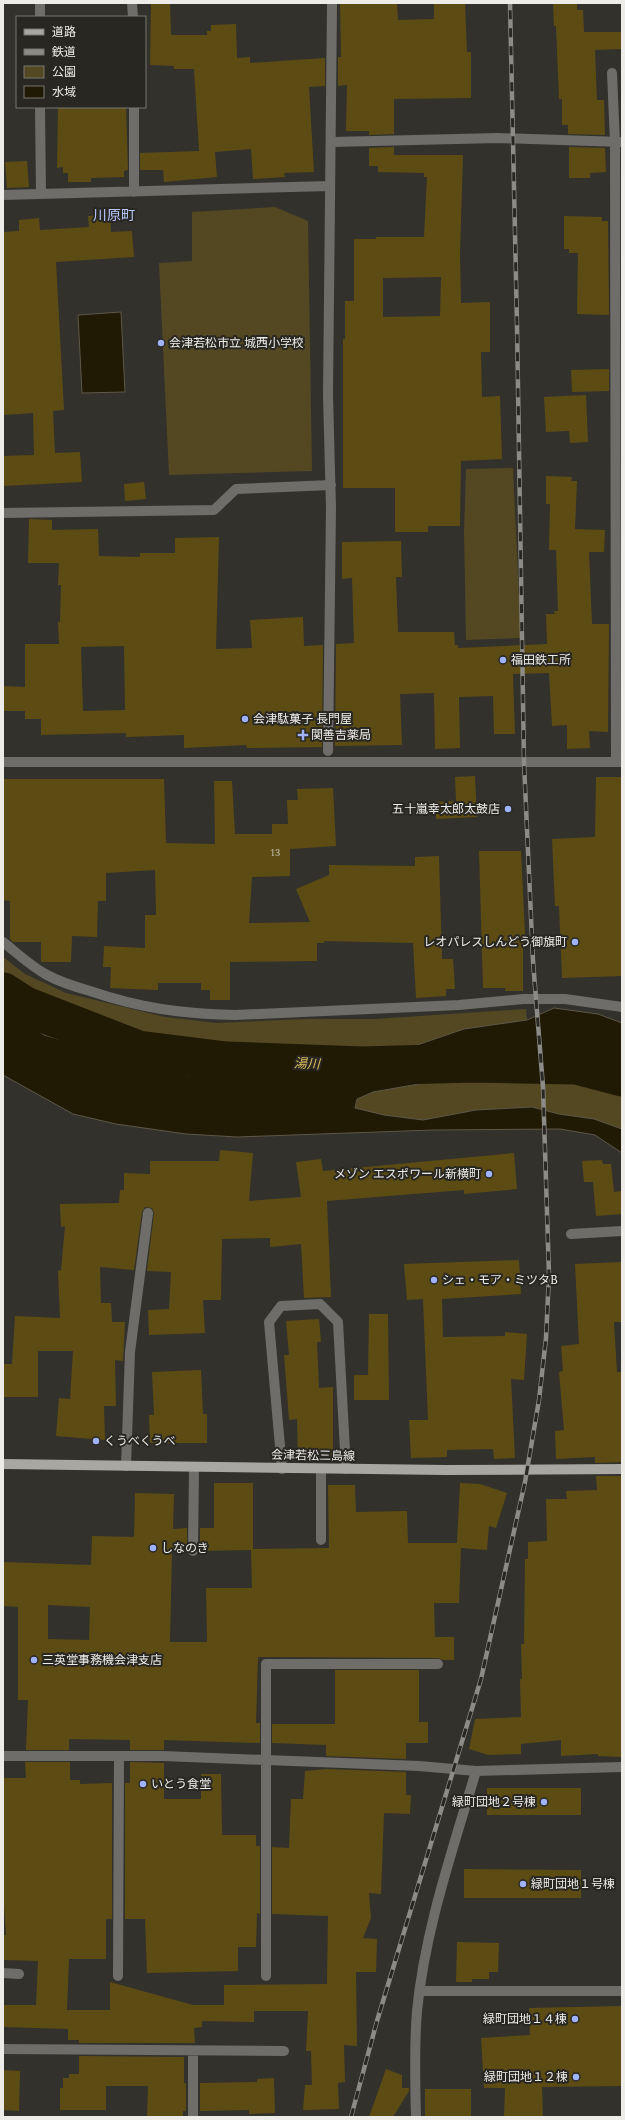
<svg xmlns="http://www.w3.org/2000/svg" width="625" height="2120" viewBox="0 0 625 2120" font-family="Spectral,'Noto Sans JP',serif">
<rect width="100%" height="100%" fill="#33312c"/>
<path fill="#544822" d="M275,207L308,221L312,471L169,475L159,263L192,261V212Z
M513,468L521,638L466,640L464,531L466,469Z
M3,957L25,974L66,993L165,1017L217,1023L306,1019H375L526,1009L527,1020L464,1029L414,1046L361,1057L218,1078L187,1075L137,1063L44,1035L3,1008Z
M529,1046L556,1052L593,1054L622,1061V1129L594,1119L559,1114L532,1107L476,1110L424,1120L384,1115L355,1109L357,1099L373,1092L419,1084L444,1076L479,1055Z"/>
<path fill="#201904" stroke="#5e5848" d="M121,312L125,392L82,393L78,315Z
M3,1008L44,1035L137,1063L187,1075L218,1078L361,1057L414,1046L464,1029L527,1020L554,1008L598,1014L622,1023V1061L593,1054L556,1052L529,1046L513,1047L479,1055L444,1076L419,1084L373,1092L357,1099L355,1108L384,1115L423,1120L476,1110L532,1107L559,1114L594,1119L622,1129V1153L595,1135L560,1129L433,1130L237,1137L186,1134L116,1124L73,1114L3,1075Z"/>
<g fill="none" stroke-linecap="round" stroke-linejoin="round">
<path stroke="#201904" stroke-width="39" d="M3,992L25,1006L138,1050L226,1061L362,1066L473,1063L576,1065L622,1077"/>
</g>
<path fill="#5c4c14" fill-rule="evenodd" d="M151,3H170L171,35H207V31H211V25L236,24L237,58L250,57V63L325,58V86L309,87L314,172L284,173L285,177L253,179L251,149L215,152L217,177L164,182L163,170H140V153L199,151L194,69H174V66L150,65Z
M340,3H397L398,20L434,19V3H465L467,52H471V98L394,99V134L369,135V131H346L347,85L338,86V57H341Z
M577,3V10H583L584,32H622V49L595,50L597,100H604L605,135L568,134V125H562V99H559L556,26H554L553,4Z
M126,107L128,170L124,171V177L91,178V182H68V173H63V167L57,168L58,108Z
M394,147V155H463L460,253L461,303L490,302V352H481L482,397L500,396L502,459L461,461L460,526H428V532H395V488H343V339H345V301H354V239H376V237H424L427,177H424V173L378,172V166H369V148ZM441,277L440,316L383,317V278Z
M569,147L605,148L606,172L590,173V178H569Z
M27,161L29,187L7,188L5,162Z
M110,215L111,232L132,231L134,257L56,262L64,410L53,411L55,453L80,452L82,482L3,486V456L34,455L33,413L3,415V232L19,231V220L39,218L40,230L89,227L88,216Z
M564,216L602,217V221H608L609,315L577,314L578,253H569V249H564Z
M609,369V391L572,392L571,370Z
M586,395L588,442L570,443L569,431L546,432L544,397Z
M546,476L572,477L571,481H577L575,529L605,530L604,552H589L592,624H609L608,732L589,731L590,748L567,749V725L552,726L549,673L513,674L515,734H494L493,696L459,697L460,748L435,749L434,693L400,694L402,745L335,746L336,644L354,643L352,578L342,579V542L401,541L402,577H396L398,632H454L455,645H458V648L547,644L546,614H555L554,611H558L556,550H549L550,504H546Z
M144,482L146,499L125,501L124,484Z
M29,519L52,520V530L98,529L99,556L140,557V553H175V538L219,537L216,649L252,648L250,620L303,617L304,646L323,645L322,747L247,748L246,745L184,748V735L126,737V733L41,735V719H25V711H3V686L25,687V644H59L58,622H60L61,585H58L59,563H28ZM124,646L125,710L83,711L81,647Z
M475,776L477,817L436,819L435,802L456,801L455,777Z
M596,777H621L622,976L562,978L559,906H555L552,839L595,837Z
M3,779H164L166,843L215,844L214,781H232L235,834H272V824H288L287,800H298L297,789L333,788L336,846L290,849V876L252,877L249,923L310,922L296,889L329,875V865L415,866V857L439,856L442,959H453L455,989H446V996L416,998L413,943L324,941V943H317V961L230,962V1000H210V990H201V983H158V990L110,988L111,967H103L104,946L145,948V915H156L155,870L106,873V901H98L97,937L72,936L71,962H41V942H13L10,939V901L3,900Z
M479,851H521L525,934L523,935V991H505V988H483Z
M220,1150L253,1153L249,1201L301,1197L296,1162L321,1159L323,1171L514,1153L517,1189L464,1194V1190L327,1201L331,1297L304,1298L301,1244L270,1247V1238L222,1239L221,1300H203L205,1333L149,1335L148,1310L169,1309L171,1272L147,1271L154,1213L152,1208L145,1207L142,1212L134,1270L100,1267L101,1303H111L112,1322H125L123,1361L115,1360L116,1406H104L105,1440L56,1436L59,1398L70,1399L73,1351H38V1397H3V1364H12L15,1316L60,1318L58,1271L61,1270L65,1226L61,1227L60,1204L119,1203L120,1190H124V1173L150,1174V1161H219Z
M602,1160L603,1164H611L614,1192L622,1191V1214L596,1216L593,1182H584L582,1161Z
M519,1260L521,1294L442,1299L443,1337L505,1336V1332L527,1334L524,1380L511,1379L515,1458L494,1459L493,1449L447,1450V1457L411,1458L409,1420H428L423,1299L407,1300L404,1264Z
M622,1262V1322H614L617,1372H622V1462L595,1463V1457L556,1459L555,1431L564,1430L559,1372L563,1371L561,1346L579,1344L575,1264Z
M369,1314H388L389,1400H354V1375H368Z
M319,1319L321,1342H317L319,1388L333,1387V1457H298L297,1419L289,1420L284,1355H289L286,1321Z
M201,1370L203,1414H207V1443H150L149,1415H154L152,1372Z
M596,1476H622V1757L598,1756V1754L561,1756V1740L521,1744V1754L488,1755L469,1749L475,1719L521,1717L520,1679H522L521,1644H524L525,1559H528V1542L547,1541L546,1499H567L566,1491L597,1490Z
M214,1483H253V1549L329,1548L328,1485H355L356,1512L407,1511L408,1543H457L460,1483L480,1484L507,1493L496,1528L489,1526L487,1550L461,1548L459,1603H434L435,1637H454V1660H443L438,1658L258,1657L256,1723H260V1743L164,1740V1750H130V1740L69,1739V1750H26L28,1700H18V1607L3,1606V1562L91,1565L92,1536L134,1537L135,1493L174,1494L173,1529L187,1528V1551H172L170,1642H207L206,1588H252L251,1550L200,1551V1528H214ZM48,1605L90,1607L89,1640L48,1639Z
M335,1670H419V1722H428V1743H406V1759L326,1756V1745L272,1743V1724H335Z
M25,1762H70V1780H80V1784L112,1783V1919H106V1959H69L67,2010H110V1982L193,2005H224V1985L327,1984L328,1916L272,1914V1847L289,1848L291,1799H303L305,1771L327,1769L406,1772V1795H411L410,1814L384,1813L381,1894L369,1893L371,1918L363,1938L377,1939L376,1972H356L357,2046L344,2045L345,2082L338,2083L339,2109L303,2110L305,2085H312L311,2051H306L308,2011H254V2022L202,2021V2027L194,2028L195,2043H79V2040H68V2029L3,2027V2005H36L38,1961L3,1960V1935H6L3,1891V1778H26Z
M130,1762L164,1763V1799H201V1774H221L222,1835H256V1846H260V1914L257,1913L256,1947H238V1971L147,1973L145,1919H125V1783H130Z
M487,1788H581V1815H487Z
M464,1869L581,1870V1898H464Z
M457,1942L499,1943L498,1972H489V1979H472V1982H456Z
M622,2006V2086L542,2087L543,2117H504L505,2088H484L481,2038L530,2035L529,2008Z
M79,2056L184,2057V2083H186V2111H183V2117L147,2116L148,2086H106V2110H60V2088H63V2078H69V2074H79Z
M386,2069L402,2075V2088H409V2091L393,2117H369Z
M3,2070L20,2071L19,2111L3,2110Z
M274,2078L275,2113L249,2114V2110L200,2111V2083L257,2082V2079Z
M425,2089H471V2117H425Z"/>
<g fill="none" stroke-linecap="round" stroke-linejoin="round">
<path stroke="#6e6d6a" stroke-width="10" d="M40,3V17
M132,3L133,17
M612,73L615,142L616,762
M40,107L41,194
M134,107V192
M332,142L498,138L622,142
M3,195L330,186
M3,513L214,510L236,489L331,485
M328,751L331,508L328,395L332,3
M3,762H622
M3,942C17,953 32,967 47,975C60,982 76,987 90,991C140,1008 182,1014 235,1015L459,1005L523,999H565L622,1007
M571,1234L622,1231
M126,1466L130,1352L148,1213
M282,1469L269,1322L281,1306L320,1304L338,1322L346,1469
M321,1540V1469
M193,1551L194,1467
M3,1756H163L419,1766L476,1771L622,1767
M3,1973L19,1974
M118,1976L119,1756
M266,1976V1664H438
M420,1991H622
M3,2049L284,2051
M193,2117V2051
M416,2117C415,2082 414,2046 417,2011C425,1929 453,1849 476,1771"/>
<path stroke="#a9a7a2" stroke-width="10" d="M3,1464L446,1470L622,1469"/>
<g stroke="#8d8b87" stroke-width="4.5">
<path id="rail" d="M351,2117L377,2021L481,1679L525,1482L539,1400L546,1338L549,1275L543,1087L533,961L524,763L517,325L510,3"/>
</g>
<use href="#rail" stroke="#292722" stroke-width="3" stroke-dasharray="9" stroke-linecap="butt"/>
</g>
<g fill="#a0b3fd" stroke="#292722" stroke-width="1.5">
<circle cx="161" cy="343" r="4"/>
<circle cx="503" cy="660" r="4"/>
<circle cx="245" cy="719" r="4"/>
<path d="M301 729h4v4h4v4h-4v4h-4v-4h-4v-4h4z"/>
<circle cx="508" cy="809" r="4"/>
<circle cx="575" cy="942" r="4"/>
<circle cx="489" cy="1174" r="4"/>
<circle cx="434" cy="1280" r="4"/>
<circle cx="96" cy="1441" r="4"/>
<circle cx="153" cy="1548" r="4"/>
<circle cx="34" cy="1660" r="4"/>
<circle cx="143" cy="1784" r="4"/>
<circle cx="544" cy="1802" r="4"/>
<circle cx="523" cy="1884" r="4"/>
<circle cx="575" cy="2019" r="4"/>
<circle cx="576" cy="2077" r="4"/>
</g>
<g text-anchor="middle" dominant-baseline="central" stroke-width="4" stroke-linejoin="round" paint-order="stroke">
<g font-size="10" fill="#c9c4b3">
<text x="275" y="853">13</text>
</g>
<g font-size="12" fill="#edece8" stroke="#292722" text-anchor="start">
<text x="169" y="343">会津若松市立 城西小学校</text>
<text x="511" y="660">福田鉄工所</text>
<text x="253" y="719">会津駄菓子 長門屋</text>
<text x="311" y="735">関善吉薬局</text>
<text x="500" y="809" text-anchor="end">五十嵐幸太郎太鼓店</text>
<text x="567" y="942" text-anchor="end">レオパレスしんどう御旗町</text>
<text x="481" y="1174" text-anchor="end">メゾン エスポワール新横町</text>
<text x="442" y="1280">シェ・モア・ミツタB</text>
<text x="104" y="1441">くうべくうべ</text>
<text x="161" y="1548">しなのき</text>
<text x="42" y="1660">三英堂事務機会津支店</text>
<text x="151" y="1784">いとう食堂</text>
<text x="536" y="1802" text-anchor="end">緑町団地２号棟</text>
<text x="531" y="1884">緑町団地１号棟</text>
<text x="567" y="2019" text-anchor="end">緑町団地１４棟</text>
<text x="568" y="2077" text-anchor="end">緑町団地１２棟</text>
</g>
<g font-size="12" fill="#edece8" stroke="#292722">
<text transform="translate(313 1456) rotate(1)">会津若松三島線</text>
</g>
<g font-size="13" font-style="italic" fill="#ddbf5a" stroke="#292722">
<text transform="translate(307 1064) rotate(2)">湯川</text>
</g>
<g font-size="14" fill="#b8c7ff" stroke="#292722">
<text x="114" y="215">川原町</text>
</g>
</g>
<rect width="625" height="2120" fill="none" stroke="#edece8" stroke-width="8"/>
<rect x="16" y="16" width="130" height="92" fill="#292722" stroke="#777671"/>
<rect x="24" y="29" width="20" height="6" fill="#a9a7a2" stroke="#777671"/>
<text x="52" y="36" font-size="12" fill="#edece8">道路</text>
<rect x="24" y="49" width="20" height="6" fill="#8d8b87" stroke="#777671"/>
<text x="52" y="56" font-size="12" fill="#edece8">鉄道</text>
<rect x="24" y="66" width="20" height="12" fill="#544822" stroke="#777671"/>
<text x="52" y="76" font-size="12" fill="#edece8">公園</text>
<rect x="24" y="86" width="20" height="12" fill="#201904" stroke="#777671"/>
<text x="52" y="96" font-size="12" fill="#edece8">水域</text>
</svg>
